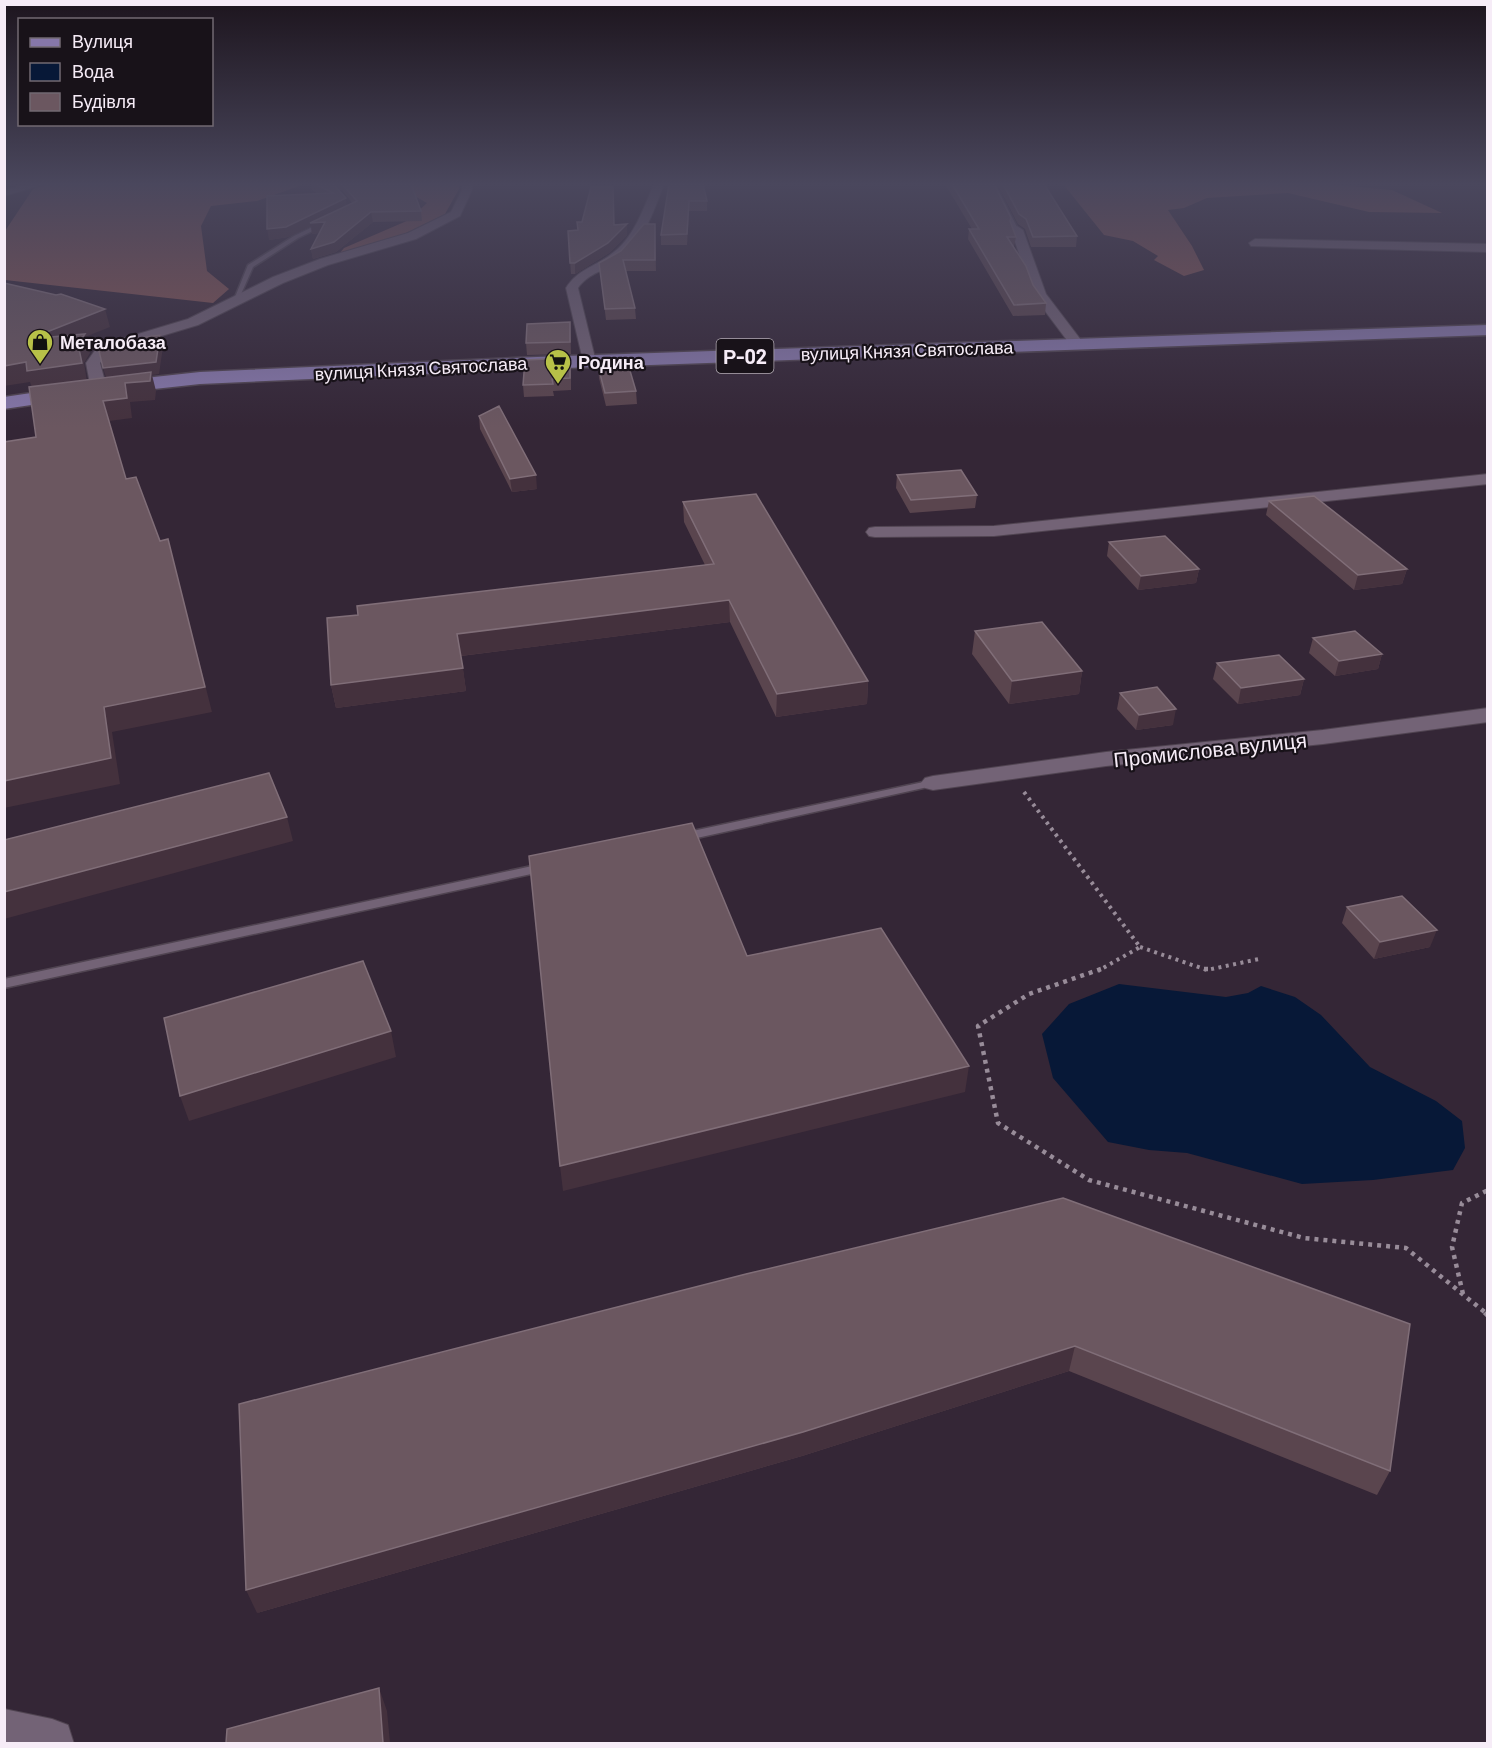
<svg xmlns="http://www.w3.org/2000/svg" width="1492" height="1748" viewBox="0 0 1492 1748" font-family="Barlow,sans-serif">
<rect width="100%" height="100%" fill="#342636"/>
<path fill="#865553" d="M47,184H302V185L257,201L211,206L201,226L207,271L229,289L213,303L5,280V231L33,189Z
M407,184H459V189L445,214L402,235L339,254L344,248L409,220L427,203L413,195Z
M1063,184H1328L1392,190L1442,213L1369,212L1288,193L1207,198L1184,208L1168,210L1192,246L1204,270L1184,276L1154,260L1158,256L1133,241L1104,235Z"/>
<path fill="#071837" d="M1119,984L1226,997L1248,993L1261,986L1295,997L1321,1015L1370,1067L1436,1101L1462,1121L1465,1148L1453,1170L1373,1180L1302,1184L1187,1153L1149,1150L1108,1142L1053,1078L1042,1034L1069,1004Z"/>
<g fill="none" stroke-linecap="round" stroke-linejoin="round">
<g stroke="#504451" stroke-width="3">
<path id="service" d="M990,184H995L1019,231L1014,230Z
M325,221L327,224L298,238L253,267L238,301L233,302L248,265L294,236Z
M933,780L939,783L937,785L683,841L677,837L683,833Z
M546,863L552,867L550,870L4,988V979Z"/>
</g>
<g stroke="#504451" stroke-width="2">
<path id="minor" d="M29,184H45L4,196V190Z
M462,184H472V190L460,216L416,239L328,265L283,283L198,325L108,352L100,363L107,389L99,394L91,389L86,363L98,346L188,319L273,277L320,259L408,233L451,212L462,190Z
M654,184H664C654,210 644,242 620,260C607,270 588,273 578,288L596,362L594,365H584L566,288C577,270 594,267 610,255C634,239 643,209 654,184Z
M1017,226L1023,230L1046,294L1084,344L1082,347H1072L1033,295L1011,230Z
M1255,239L1488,244V252L1251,246L1249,243Z
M1488,474V484L994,536L875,537L869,536L866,532L869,528L875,527L994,526Z
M1488,708V722L1323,744L1106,766L933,790L925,788L921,783L925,778L933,776L1106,752L1323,730Z
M4,1709L52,1719L68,1725L74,1744H4Z"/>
</g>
<g stroke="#504451" stroke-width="3">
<path id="primary" d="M1488,325V335L537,369L200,384L99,395L4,409V397L99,383L200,372L537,357Z"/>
</g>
<path stroke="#988c99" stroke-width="4" stroke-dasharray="3 4.5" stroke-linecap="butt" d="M1024,792L1140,947L1098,971
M1140,947L1207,970L1259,959"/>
<path stroke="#988c99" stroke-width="4.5" stroke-dasharray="4 5" stroke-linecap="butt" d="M1101,969L1029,994L978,1026L998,1123L1089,1180L1304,1238L1406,1248L1487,1314
M1204,969H1211
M1463,1294L1452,1247L1462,1203L1488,1190"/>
<path stroke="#988c99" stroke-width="6" stroke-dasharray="4.5 7" stroke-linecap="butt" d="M1485,1312L1488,1315"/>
<use href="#service" fill="#736376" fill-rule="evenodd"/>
<use href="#minor" fill="#736376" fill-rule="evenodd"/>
<use href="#primary" fill="#8677a9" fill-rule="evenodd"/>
</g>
<path fill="#5a454e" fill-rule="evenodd" d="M311,184H411L421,211L422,221L373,222L336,252L313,259L311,249L319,233L312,234L311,226L288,237L269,240L318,194L312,190ZM338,190H342L352,203L347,205Z
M669,184L707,201V211H689L687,245H661V235Z
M945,184H994L1011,223L1016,237L1014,247H1013L1033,285L1046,303L1045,315L1013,316L968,239L969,229H972Z
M997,184H1044L1077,236L1076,247H1031L1025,229L1018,224Z
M627,224V235L609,253L575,274H571L568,231L578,230L614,225Z
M655,224L656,271H626L635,308L636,319L606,320L599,263L621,251Z
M570,322L571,354L527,355L526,343Z
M598,366L636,391L637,404L606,406L599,378Z
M571,370V390L553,391L554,396L524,397L523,385Z
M479,416L537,489L512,492L480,429Z
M897,475L977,495L975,508L910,513L896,488Z
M1269,501L1407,569L1402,584L1354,590L1266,515Z
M683,502L868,681L867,704L776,717L730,622L461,656L466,691L336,708L331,685L358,615L705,565L684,522Z
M1109,542L1199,569L1196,583L1138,590L1107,556Z
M975,631L1082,671L1079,694L1009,704L972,654Z
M1313,638L1382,654L1378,669L1335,676L1309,653Z
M1217,663L1304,679L1300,695L1238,704L1213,679Z
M1120,693L1173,725L1136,730L1117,709Z
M1347,907L1430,947L1374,959L1342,923Z
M1063,1198L1390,1471L1377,1495L1069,1371L802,1456L257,1613Z"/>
<path fill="#44313d" d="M346,198L347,208L325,222L326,232L312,234L311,226L288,237L269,240L267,229Z
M689,201V211L687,245V234Z
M371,212L373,222L336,252L313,259L311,249Z
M627,224V235L609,253L575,274V263Z
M105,309L110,327L85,337L90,353L84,363L87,382L33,390L30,382L4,386V366L26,362L29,339Z
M160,335L163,347L159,374L152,375L156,391L155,400L130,402L132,418L109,421L103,401L107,380L103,368Z
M536,475L537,489L512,492L510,479Z
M174,562L212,712L112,732L120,784L4,808V781L104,707Z
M1199,569L1196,583L1138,590L1141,576Z
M1407,569L1402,584L1354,590L1358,575Z
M729,600L730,622L460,656L457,634Z
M1382,654L1378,669L1335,676L1339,661Z
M463,668L466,691L336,708L331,685Z
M1082,671L1079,694L1009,704L1012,681Z
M1304,679L1300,695L1238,704L1241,688Z
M868,681L867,704L776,717L777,694Z
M1176,709L1173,725L1136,730L1139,715Z
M287,817L293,841L4,919V892Z
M1437,930L1430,947L1374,959L1380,942Z
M391,1031L396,1057L189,1121L180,1096Z
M969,1066L965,1092L563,1191L560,1166Z
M1075,1346L1069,1371L802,1456L257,1613L246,1590Z
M379,1688L387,1711L390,1743H383Z"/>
<path fill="#6b5760" stroke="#806e78" stroke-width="1.5" d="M315,184H333L346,198L286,227L267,229V196L333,193Z
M342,184H411L421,211L371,212L334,242L311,249L325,222L310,223L357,201Z
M669,184H703L707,201H689L687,234L661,235Z
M952,184H994L1011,218L1010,221L1016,237H1007L1026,266L1033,285L1046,303L1014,305L969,229H979Z
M1003,184H1044L1077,236L1033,237L1026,219L1019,214Z
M591,187H613L614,225L627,224L608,243L575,263H570L568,231L578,230L577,222H582Z
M644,224H655V260H623L635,308L605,309L599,263L621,251Z
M4,283L56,295L61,294L105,309L29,339L85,334L78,344L82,363L27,371L26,362L4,366Z
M570,322V342L526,343L527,324Z
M160,335L156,362L103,368L99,351L106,342Z
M570,358V378L552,379L553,384L523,385L525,360Z
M628,364L636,391L605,393L598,366Z
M151,372L150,381L125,383L127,398L103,401L126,479L136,477L160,541L168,539L205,687L104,707L111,758L4,781V442L36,437L29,387Z
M499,406L536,475L510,479L479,416Z
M961,470L977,495L911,500L897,475Z
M756,494L868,681L777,694L729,600L457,634L463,668L331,685L327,618L358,615L357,606L714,564L683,502Z
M1314,496L1407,569L1358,575L1269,501Z
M1165,536L1199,569L1141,576L1109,542Z
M1042,622L1082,671L1012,681L975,631Z
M1355,631L1382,654L1339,661L1313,638Z
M1279,655L1304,679L1241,688L1217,663Z
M1157,687L1176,709L1139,715L1120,693Z
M269,773L287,817L4,892V840Z
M692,823L747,956L881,928L969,1066L560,1166L529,856Z
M1402,896L1437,930L1380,942L1347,907Z
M363,961L391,1031L180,1096L164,1018Z
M1063,1198L1410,1324L1390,1471L1075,1346L803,1432L246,1590L239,1404L746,1274Z
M379,1688L383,1743H226L227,1729Z"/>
<linearGradient id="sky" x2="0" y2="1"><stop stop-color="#1d151e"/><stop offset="0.43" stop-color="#4a475d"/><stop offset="1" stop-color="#4a475d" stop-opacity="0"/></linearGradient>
<rect width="1492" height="428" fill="url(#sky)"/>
<defs>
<g id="shop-pin" transform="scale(1.35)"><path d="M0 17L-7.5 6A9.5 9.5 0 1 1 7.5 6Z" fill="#b7c148" stroke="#181219"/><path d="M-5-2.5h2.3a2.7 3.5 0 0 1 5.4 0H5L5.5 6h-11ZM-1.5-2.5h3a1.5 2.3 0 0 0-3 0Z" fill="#111"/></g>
<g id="supermarket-pin" transform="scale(1.35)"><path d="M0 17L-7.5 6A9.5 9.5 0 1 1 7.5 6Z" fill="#b7c148" stroke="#181219"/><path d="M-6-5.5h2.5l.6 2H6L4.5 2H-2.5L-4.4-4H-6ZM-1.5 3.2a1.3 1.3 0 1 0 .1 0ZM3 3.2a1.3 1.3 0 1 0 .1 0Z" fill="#111"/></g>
</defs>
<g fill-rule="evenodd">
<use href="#shop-pin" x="40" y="342"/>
<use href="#supermarket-pin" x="558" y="362"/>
</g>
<g text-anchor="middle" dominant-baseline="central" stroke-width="4.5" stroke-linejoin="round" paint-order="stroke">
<g font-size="18" font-weight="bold" fill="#f6ecf7" stroke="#181219" text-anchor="start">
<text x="60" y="342">Металобаза</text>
<text x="578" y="362">Родина</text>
</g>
<g font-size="18" fill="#f6ecf7" stroke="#181219">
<text transform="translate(907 350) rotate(-2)">вулиця Князя Святослава</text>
<text transform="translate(421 368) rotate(-3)">вулиця Князя Святослава</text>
</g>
<rect fill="#181219" stroke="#b3abb4" stroke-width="1.5" x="716.5" y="339" width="57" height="34" rx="4.5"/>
<g font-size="20" font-weight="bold" fill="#f6ecf7">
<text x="745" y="356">Р-02</text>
</g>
<g font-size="21" fill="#f6ecf7" stroke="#181219">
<text transform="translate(1210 749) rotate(-6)">Промислова вулиця</text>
</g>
</g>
<rect width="1492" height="1748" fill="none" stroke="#f6ecf7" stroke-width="12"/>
<rect x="18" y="18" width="195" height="108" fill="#181219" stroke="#716972" stroke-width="1.5"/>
<rect x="30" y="38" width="30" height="9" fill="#8677a9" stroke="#716972" stroke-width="1.5"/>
<text x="72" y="48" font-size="18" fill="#f6ecf7">Вулиця</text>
<rect x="30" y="63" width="30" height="18" fill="#071837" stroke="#716972" stroke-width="1.5"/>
<text x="72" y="78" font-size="18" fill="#f6ecf7">Вода</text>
<rect x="30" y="93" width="30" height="18" fill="#6b5760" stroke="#716972" stroke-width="1.5"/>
<text x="72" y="108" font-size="18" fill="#f6ecf7">Будівля</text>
</svg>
